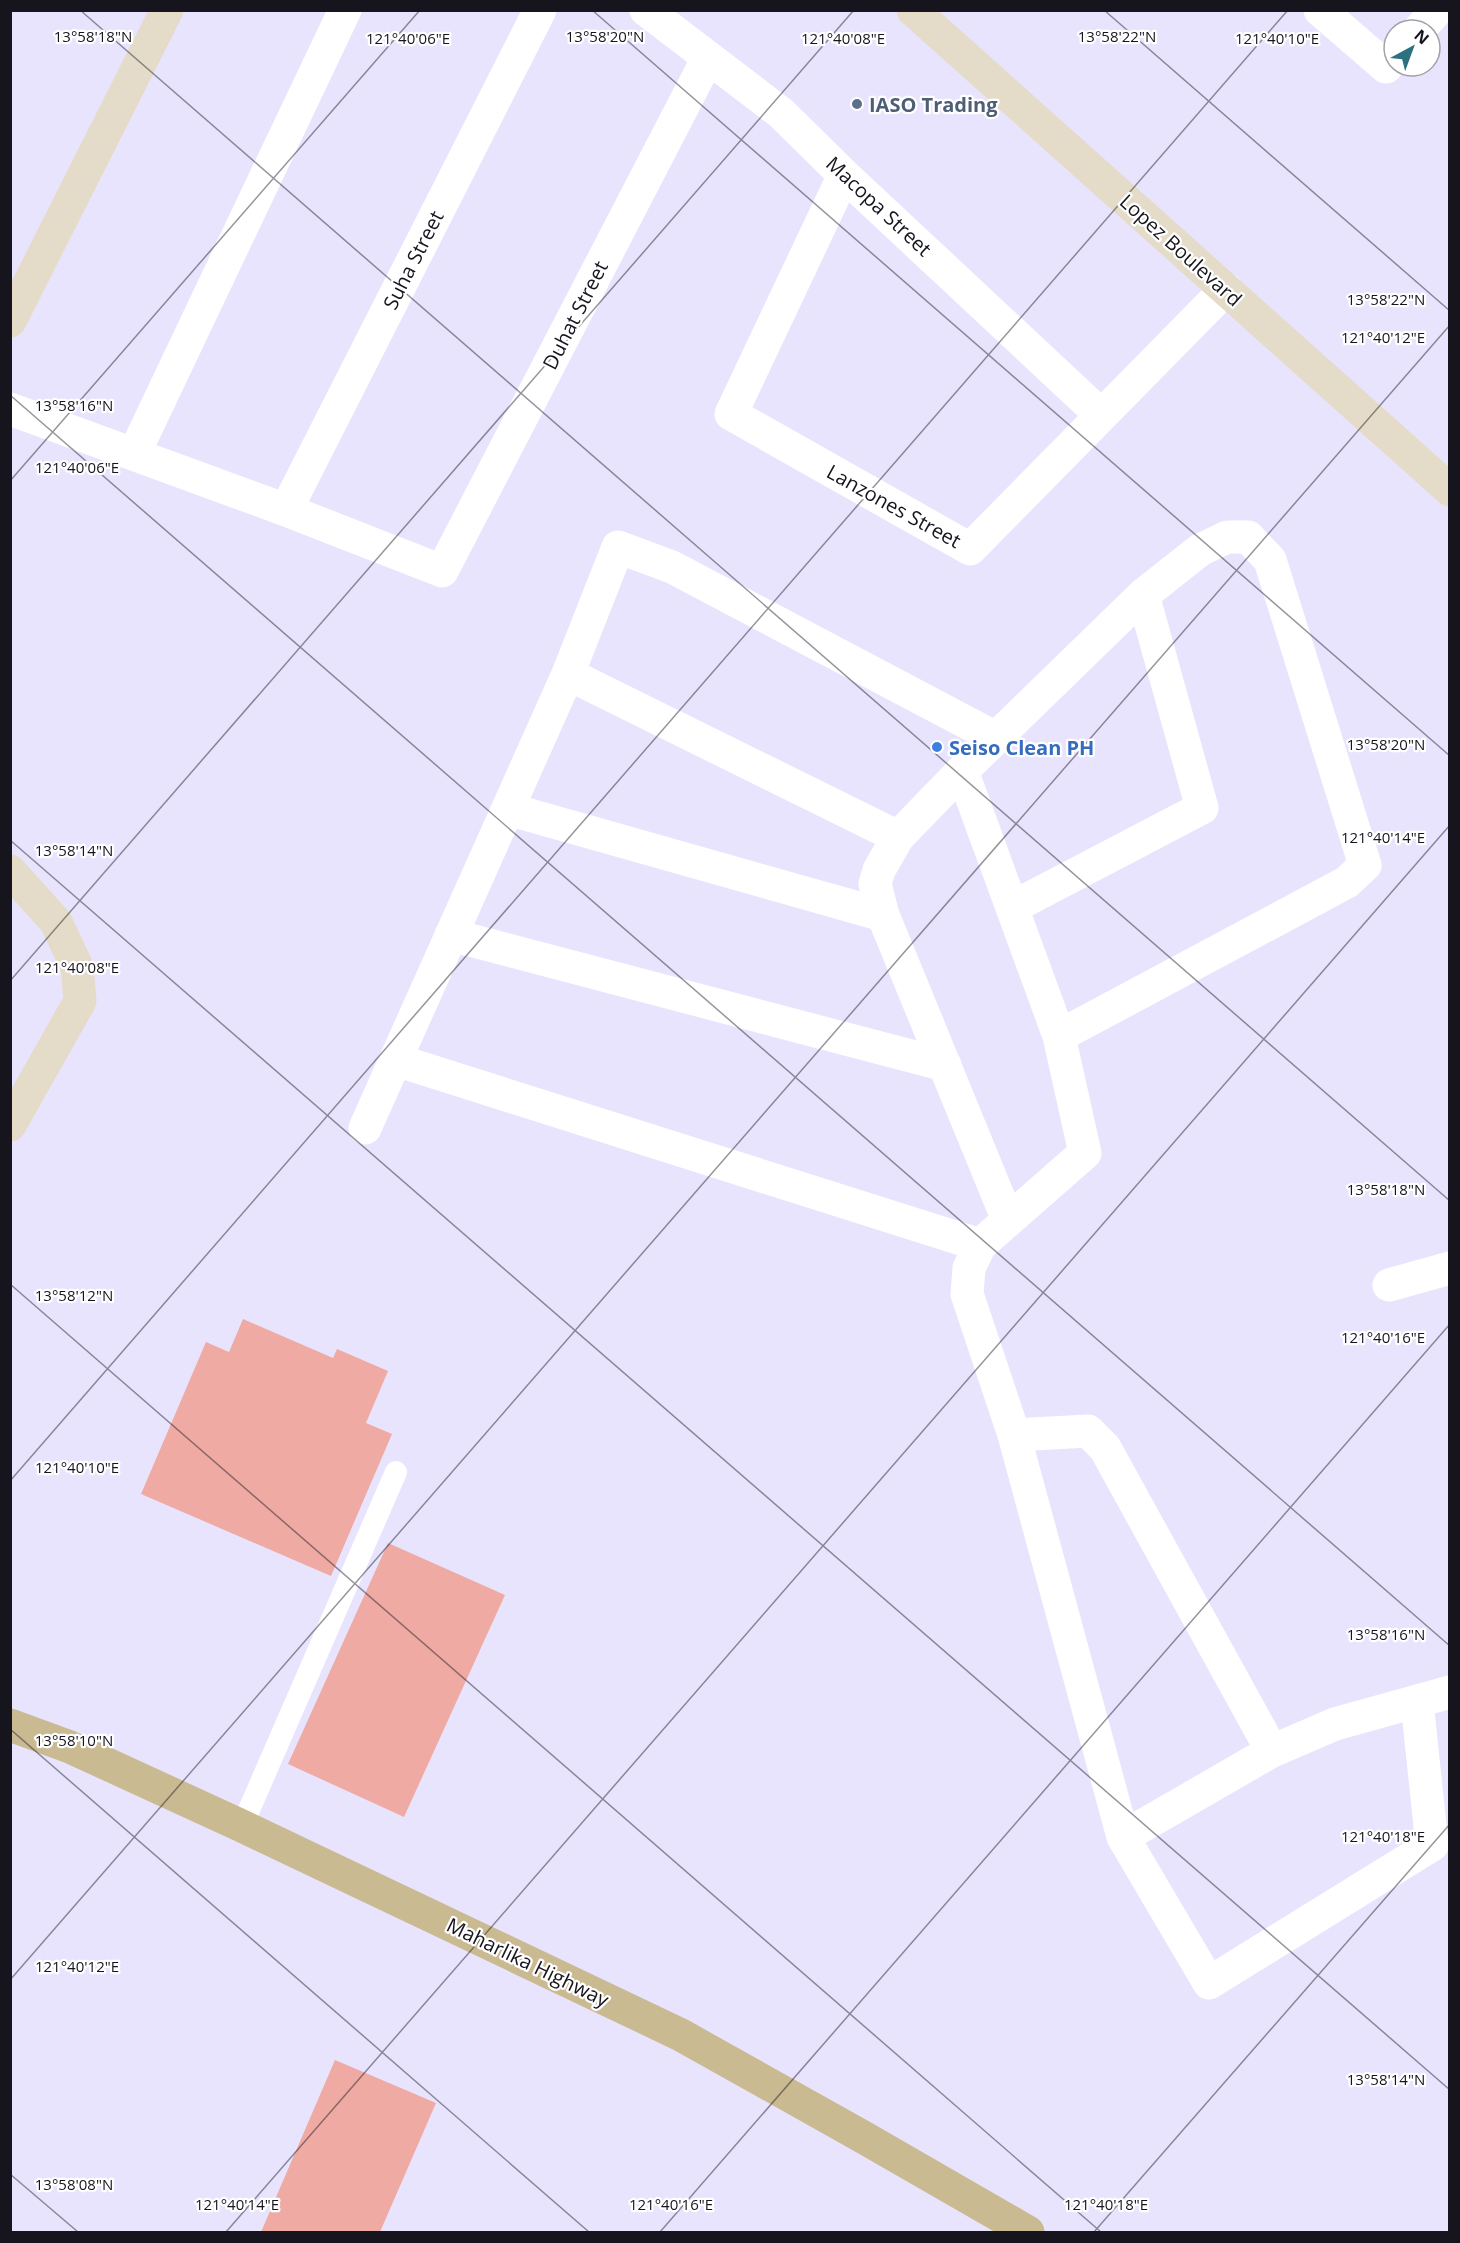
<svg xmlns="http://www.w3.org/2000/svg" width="1460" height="2243" viewBox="0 0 1460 2243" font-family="'Open Sans',sans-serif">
<rect width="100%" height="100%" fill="#e8e4fe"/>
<path fill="#eeaaa3" d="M243,1319L333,1358L337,1349L388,1371L366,1423L392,1434L331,1576L141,1494L206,1342L229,1352Z
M388,1543L505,1595L404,1817L288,1764Z
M335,2060L436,2103L380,2232H261Z"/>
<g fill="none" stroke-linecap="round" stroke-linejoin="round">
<path stroke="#fff" stroke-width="22" d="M242,1826L396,1472"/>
<path stroke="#fff" stroke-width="33" d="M646,10L781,113L844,175L1101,415
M1320,10L1386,67L1394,58
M1419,30L1437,10
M844,175L731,414L970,549L1226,289
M10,409L286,510L442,571L708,58
M134,454L345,10
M286,510L540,10
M568,674L898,837
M962,771L1059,1036L1085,1153L980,1245L969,1268L967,1294L1014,1435L1123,1837L1209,1983L1432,1845L1417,1702
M508,809L883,915
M1013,907L1202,808L1143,595
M451,935L945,1065
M396,1060L980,1245
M365,1128L568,674L618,547L672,567L996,738
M1008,1220L883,915L875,884L879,870L898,837L962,771L1143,595L1200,550L1227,537H1248L1270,560L1365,865L1347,882L1059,1036
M1389,1285L1450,1268
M1014,1435L1088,1431L1105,1448L1272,1751
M1123,1837L1272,1751L1335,1724L1450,1692"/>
<path stroke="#e4dcc8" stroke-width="33" d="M913,10L1450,490
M10,321L167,10
M10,871L56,922L77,967L80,1001L10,1125"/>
<path stroke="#caba91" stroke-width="33" d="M10,1725L70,1747L242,1826L681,2035L863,2137L1028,2232"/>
</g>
<path fill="none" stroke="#16151e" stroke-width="1.5" stroke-opacity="0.45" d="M80,10L1450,1201M592,10L1450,756M1104,10L1450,311M10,395L1450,1646M10,481L420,10M10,840L1450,2090M10,981L854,10M10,1284L1101,2232M10,1481L1288,10M10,1729L589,2232M10,1980L1450,325M10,2174L78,2232M226,2232L1450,825M660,2232L1450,1324M1094,2232L1450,1824"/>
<circle fill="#5c6f8a" stroke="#fff" stroke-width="2" cx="857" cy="104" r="6"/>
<circle fill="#3f7fe0" stroke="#fff" stroke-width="2" cx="937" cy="747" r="6"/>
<g text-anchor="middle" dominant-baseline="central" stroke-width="4.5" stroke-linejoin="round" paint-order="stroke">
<g font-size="20" font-weight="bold" fill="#4e5e75" stroke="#fff" text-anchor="start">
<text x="869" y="104">IASO Trading</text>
</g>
<g font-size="20" fill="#16151e" stroke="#fff">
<text transform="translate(879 206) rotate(43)">Macopa Street</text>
<text transform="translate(1181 250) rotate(42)">Lopez Boulevard</text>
<text transform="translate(413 260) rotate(-63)">Suha Street</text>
<text transform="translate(575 315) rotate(-63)">Duhat Street</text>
<text transform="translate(894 506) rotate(29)">Lanzones Street</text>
<text transform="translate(528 1962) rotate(26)">Maharlika Highway</text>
</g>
<g font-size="20" font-weight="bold" fill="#366cbe" stroke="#fff" text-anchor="start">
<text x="949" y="747">Seiso Clean PH</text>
</g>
</g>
<g font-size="15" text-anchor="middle" fill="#16151e" stroke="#fff" stroke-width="4.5" stroke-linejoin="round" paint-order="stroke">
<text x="93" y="42">13°58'18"N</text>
<text x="605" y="42">13°58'20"N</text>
<text x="1117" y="42">13°58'22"N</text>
<text x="408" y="44">121°40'06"E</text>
<text x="843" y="44">121°40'08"E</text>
<text x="1277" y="44">121°40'10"E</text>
<text x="1386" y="305">13°58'22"N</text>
<text x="1383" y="343">121°40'12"E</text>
<text x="74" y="411">13°58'16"N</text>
<text x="77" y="473">121°40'06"E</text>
<text x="1386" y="750">13°58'20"N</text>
<text x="1383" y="843">121°40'14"E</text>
<text x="74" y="856">13°58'14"N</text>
<text x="77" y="973">121°40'08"E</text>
<text x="1386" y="1195">13°58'18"N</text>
<text x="74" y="1301">13°58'12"N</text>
<text x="1383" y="1343">121°40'16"E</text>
<text x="77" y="1473">121°40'10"E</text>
<text x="1386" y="1640">13°58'16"N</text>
<text x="74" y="1746">13°58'10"N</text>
<text x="1383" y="1842">121°40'18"E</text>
<text x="77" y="1972">121°40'12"E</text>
<text x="1386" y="2085">13°58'14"N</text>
<text x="74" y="2190">13°58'08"N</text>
<text x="237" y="2210">121°40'14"E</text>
<text x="671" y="2210">121°40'16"E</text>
<text x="1106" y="2210">121°40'18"E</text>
</g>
<rect width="1460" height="2243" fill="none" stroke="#16151e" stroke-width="24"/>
<g transform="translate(1412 48) rotate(41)"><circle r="28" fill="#ffffff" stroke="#a2a1a5" stroke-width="1.5"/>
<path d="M0-4.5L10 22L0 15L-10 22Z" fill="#2c7180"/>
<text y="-9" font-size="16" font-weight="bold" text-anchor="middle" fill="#16151e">N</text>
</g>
</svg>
